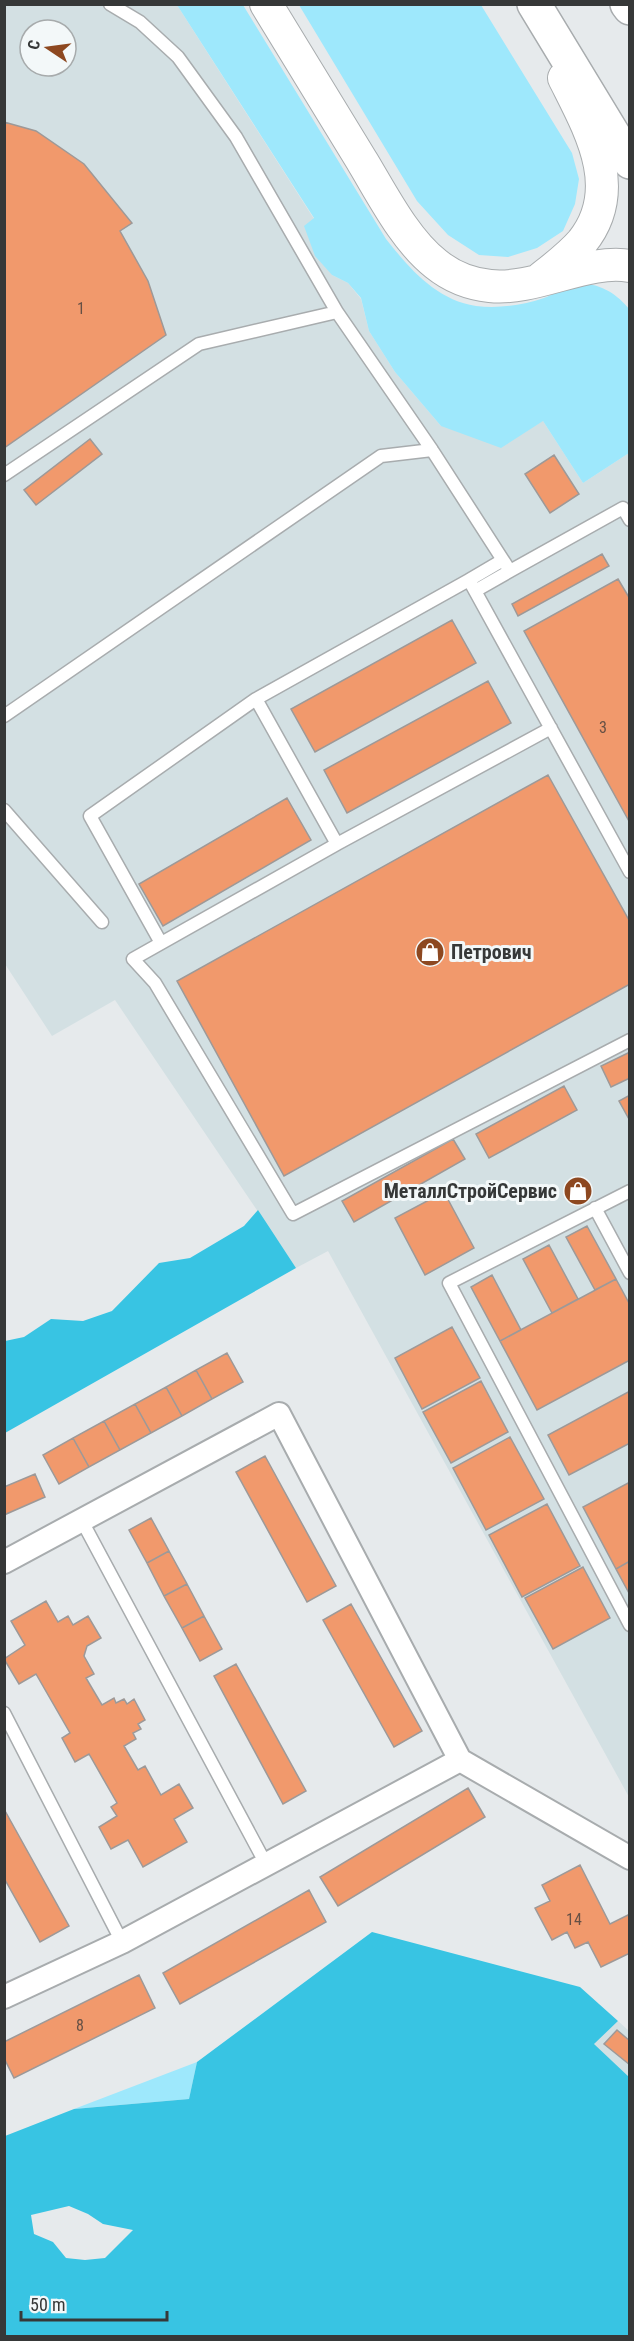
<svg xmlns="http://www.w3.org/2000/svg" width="634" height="2341" viewBox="0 0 634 2341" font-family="'Roboto Condensed',sans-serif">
<rect width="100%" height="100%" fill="#e6eaec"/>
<path fill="#d3e0e3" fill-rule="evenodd" d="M4,5H177L314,219L332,275L348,283L361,299L369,331L395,372L441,426L543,421L583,483L629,453V1797L328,1251L296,1268L115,1000L52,1036L5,964ZM30,30H66V66H30Z
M618,2021L629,2031V2077L593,2044Z"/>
<path fill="#9ee8fc" d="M177,5H243L386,239C409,268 436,300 476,306C499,309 523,305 544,298C553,295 560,289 569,286C592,278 616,292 629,309V453L583,483L543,421L501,448L441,426L395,372L369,331L361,298L348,283L332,275L315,256L304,226L314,218Z
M299,5H481L572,153L579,179L575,204L563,231L537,248L508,257L479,255L448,235L417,201Z
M197,2062L189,2099L74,2109Z"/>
<path fill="#38c4e3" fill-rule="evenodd" d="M258,1210L296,1268L5,1433V1341L24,1337L51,1319L83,1321L112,1311L159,1263L190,1258L244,1226Z
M372,1932L580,1987L618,2021L594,2044L629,2077V2336H5V2136L74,2109L189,2099L197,2062ZM69,2206L88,2214L103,2224L133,2230L105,2258L85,2260L66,2258L53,2242L34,2234L31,2215Z"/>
<path fill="#f1996c" stroke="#9d9998" stroke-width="1.5" d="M4,122L36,131L84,164L132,223L120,231L148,281L166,335L4,448Z
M90,439L102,454L36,505L24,490Z
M554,455L579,494L550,513L525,474Z
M602,554L609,566L518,616L512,604Z
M618,579L630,599V823L524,631Z
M452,620L476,663L315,752L291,709Z
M488,681L511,723L347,813L324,770Z
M548,775L630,922V984L284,1176L177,981Z
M287,798L311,840L163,926L139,884Z
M630,1052V1078L611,1087L601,1066Z
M564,1086L577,1110L489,1158L476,1134Z
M630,1095V1121L619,1101Z
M453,1139L465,1159L354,1222L342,1201Z
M444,1192L474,1248L425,1275L395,1218Z
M587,1226L616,1279L595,1290L566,1237Z
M549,1245L578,1299L552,1313L523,1259Z
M492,1275L521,1330L500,1341L471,1287Z
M616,1279L630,1305V1360L537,1410L500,1341Z
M452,1327L480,1378L422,1409L395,1358Z
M227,1353L243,1382L212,1399L196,1370Z
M196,1370L212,1399L182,1416L166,1387Z
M481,1381L508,1432L451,1463L423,1412Z
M166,1387L182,1416L151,1433L135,1404Z
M630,1391V1443L569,1475L548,1435Z
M135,1404L151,1433L120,1450L104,1421Z
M104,1421L120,1450L89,1467L73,1438Z
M510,1437L544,1499L486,1530L453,1468Z
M73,1438L89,1467L59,1484L43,1455Z
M265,1456L336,1586L307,1602L236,1472Z
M35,1474L45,1497L4,1515V1487Z
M630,1482V1561L616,1569L583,1507Z
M547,1504L580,1566L522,1597L489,1535Z
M151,1518L169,1551L147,1563L129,1530Z
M169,1551L187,1584L164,1596L147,1563Z
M630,1561V1595L616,1569Z
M583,1567L610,1618L553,1649L525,1598Z
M187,1584L204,1616L182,1628L164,1596Z
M46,1601L58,1622L68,1616L73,1625L88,1616L101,1638L87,1646L84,1656L94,1674L86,1678L102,1705L114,1698L116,1703L124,1699L127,1704L134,1699L145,1720L138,1724L141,1729L133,1733L136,1739L124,1746L138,1770L145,1766L161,1795L179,1784L193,1808L174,1819L187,1842L143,1867L128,1840L111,1849L99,1827L117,1816L111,1807L117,1803L89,1754L75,1762L62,1738L70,1733L36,1674L19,1684L4,1659L25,1645L11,1621Z
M351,1604L422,1731L394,1747L323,1620Z
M204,1616L222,1649L200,1661L182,1628Z
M236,1664L306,1791L283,1804L214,1676Z
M468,1788L485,1817L338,1906L320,1877Z
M4,1809L69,1926L40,1942L4,1878Z
M580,1865L610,1924L630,1914V1953L601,1967L588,1942L575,1948L567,1932L552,1940L535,1908L550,1901L542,1885Z
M309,1890L326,1922L180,2004L163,1973Z
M139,1975L155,2008L14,2078L4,2058V2042Z
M617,2030L630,2041V2065L604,2044Z"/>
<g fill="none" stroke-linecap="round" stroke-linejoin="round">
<g stroke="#a8acae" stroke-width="15">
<path id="lane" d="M337,312L432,450L510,571L623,508L630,520
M4,475L199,344L337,312L236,137L178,57L140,22L110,4
M469,580L503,560
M475,591L510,571
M4,716L381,456L432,450
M551,728L337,844L256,699L469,580L630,872
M4,810L102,922
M337,844L133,959L155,983L293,1214L630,1040
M161,943L90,816L256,699
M630,1191L449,1283L630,1625
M595,1208L630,1273
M82,1521L267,1866
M4,1713L122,1942"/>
</g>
<g stroke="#a8acae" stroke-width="26">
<path id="street" d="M4,1562L279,1414L460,1760
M4,1997L122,1942L460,1760L630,1858"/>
</g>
<g stroke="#a8acae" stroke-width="34">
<path id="secondary" d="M266,4C298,57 330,109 362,161C382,194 405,240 436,264C452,277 471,284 490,286C535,291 588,258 630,266
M540,279C555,267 570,256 582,242C625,189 589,128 564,78"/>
</g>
<g stroke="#a8acae" stroke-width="36">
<path id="highway" d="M534,4L630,162
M627,4L630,8"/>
</g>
<use href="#lane" stroke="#fff" stroke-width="12"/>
<use href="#street" stroke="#fff" stroke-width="22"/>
<use href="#secondary" stroke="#fff" stroke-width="32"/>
<use href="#highway" stroke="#fff" stroke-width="33"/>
</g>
<defs>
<g id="shop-disc" transform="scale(1.5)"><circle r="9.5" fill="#8d4820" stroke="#f3f8f9"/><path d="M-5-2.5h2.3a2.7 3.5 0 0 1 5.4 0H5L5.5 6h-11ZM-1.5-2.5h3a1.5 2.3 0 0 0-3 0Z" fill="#fff"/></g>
</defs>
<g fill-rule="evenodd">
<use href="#shop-disc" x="430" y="952"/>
<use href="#shop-disc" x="578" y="1191"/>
</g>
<g text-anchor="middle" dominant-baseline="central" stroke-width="6" stroke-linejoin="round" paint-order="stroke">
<g font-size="16" fill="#655045">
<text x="81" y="308">1</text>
<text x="603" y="727">3</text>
<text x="574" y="1919">14</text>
<text x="80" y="2025">8</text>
</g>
<g font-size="20" font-weight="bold" fill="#363838" stroke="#f3f8f9" text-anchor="start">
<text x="451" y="952">Петрович</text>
<text x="557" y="1191" text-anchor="end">МеталлСтройСервис</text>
</g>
</g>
<rect width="634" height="2341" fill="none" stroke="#363838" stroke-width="12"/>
<g transform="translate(48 48) rotate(283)"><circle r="28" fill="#f3f8f9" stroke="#a7abac" stroke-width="1.5"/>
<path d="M0-4.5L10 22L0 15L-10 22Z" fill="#8d4820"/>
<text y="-9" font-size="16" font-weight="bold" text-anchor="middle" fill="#363838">С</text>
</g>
<path d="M21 2311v9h146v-9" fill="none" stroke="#363838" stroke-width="3"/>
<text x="30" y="2311" font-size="18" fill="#363838" stroke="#f3f8f9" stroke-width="4.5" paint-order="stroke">50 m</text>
</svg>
